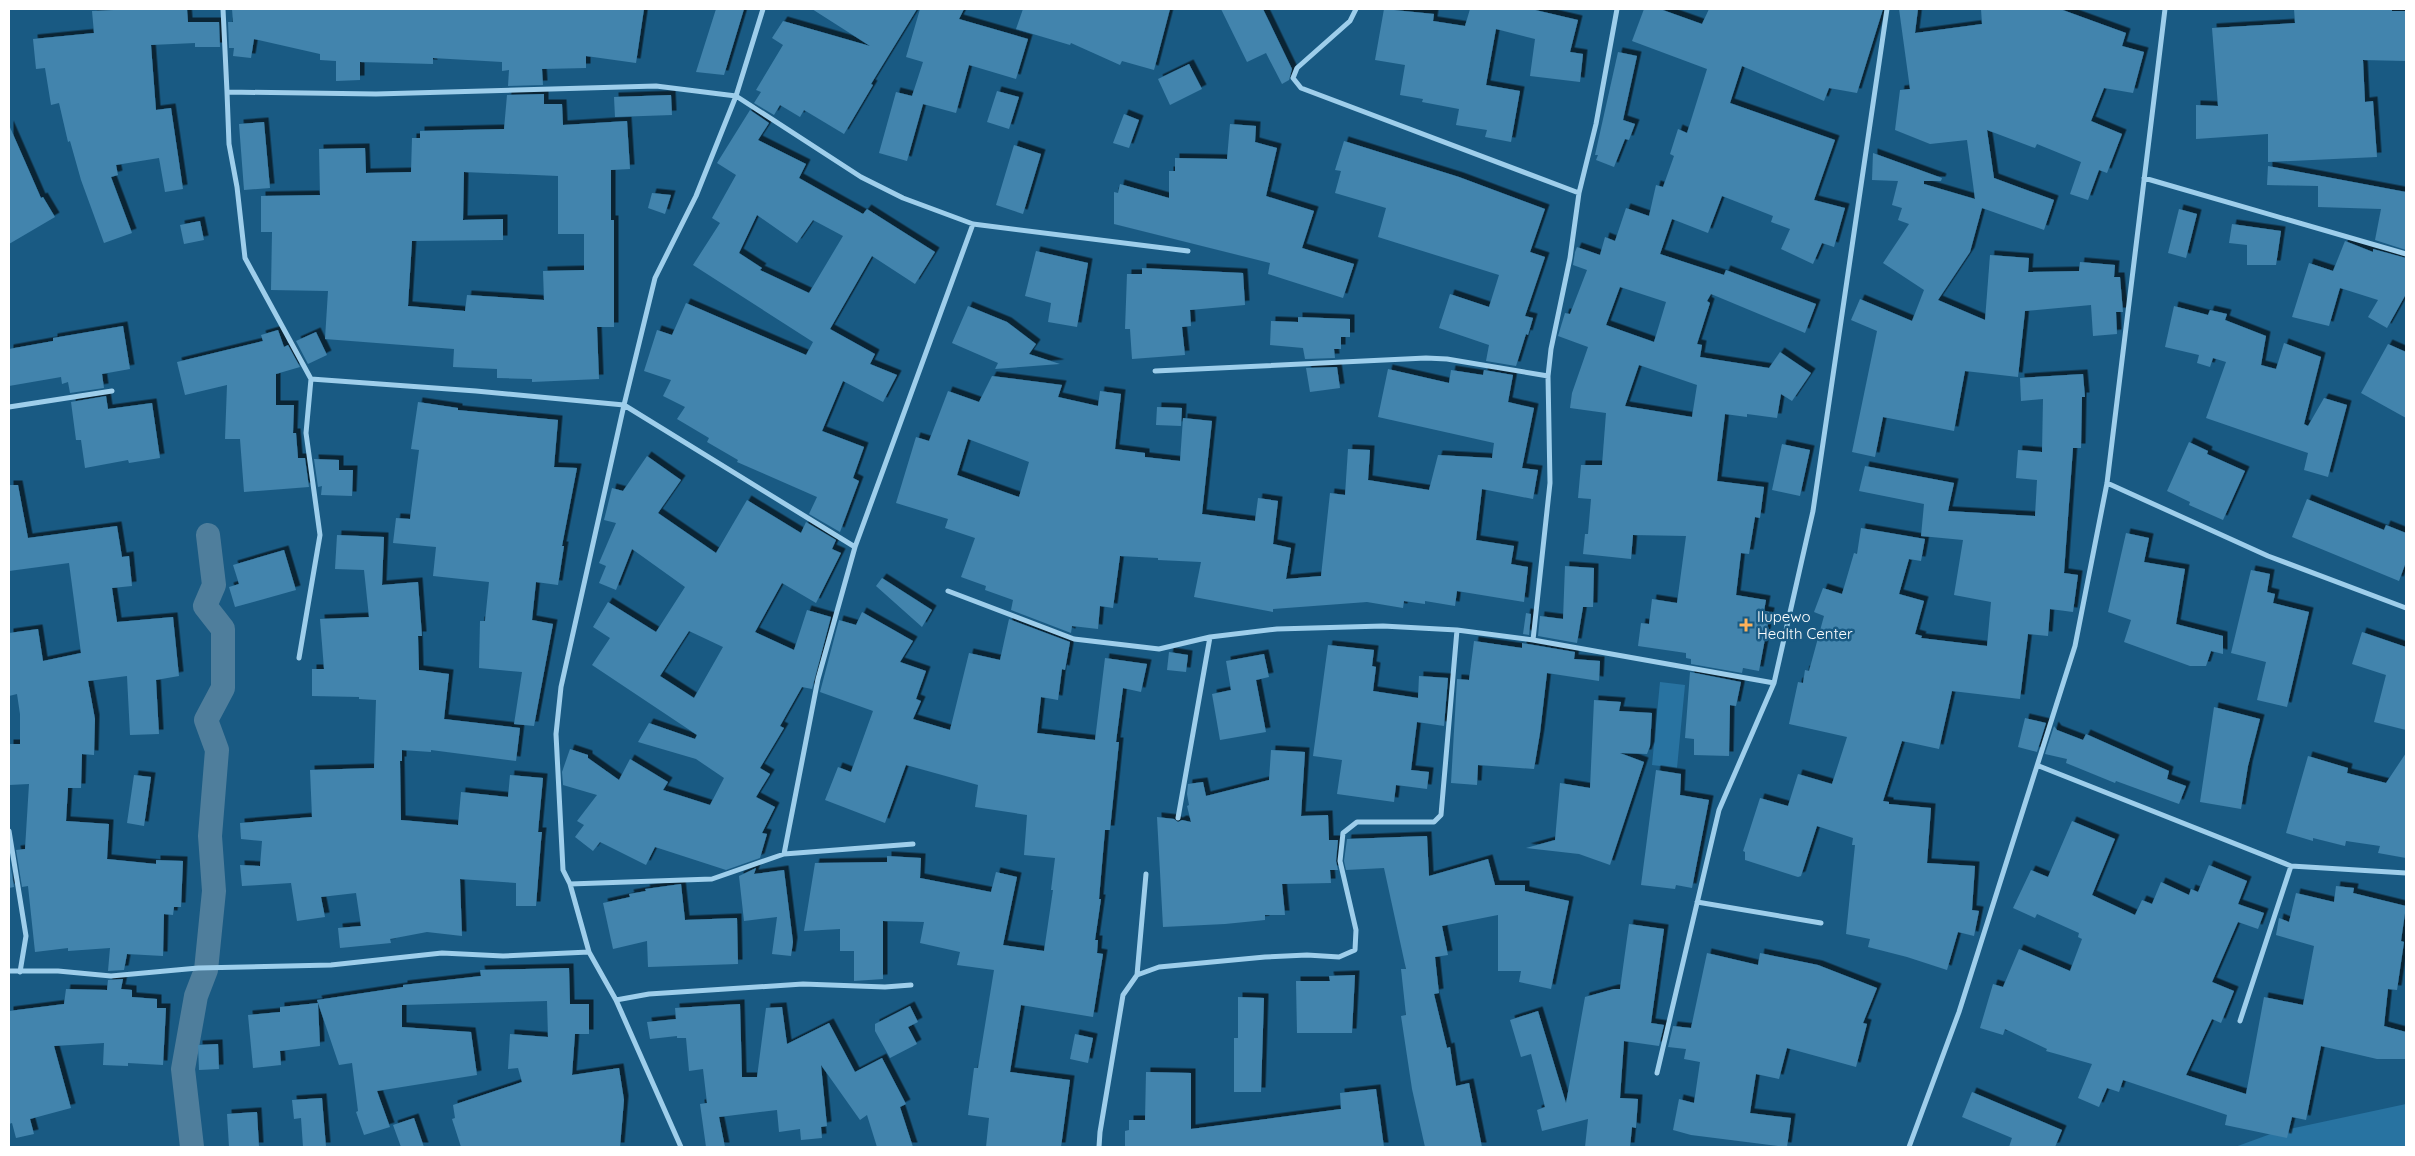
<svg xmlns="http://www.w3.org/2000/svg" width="2415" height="1156" viewBox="0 0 2415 1156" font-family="Quicksand,sans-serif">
<defs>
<filter id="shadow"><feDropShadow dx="4.5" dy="-4.5" stdDeviation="0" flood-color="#0009"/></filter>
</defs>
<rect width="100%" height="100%" fill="#195a83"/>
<path fill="#2873a1" d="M1660,682L1685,685L1677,768L1652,765Z
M2406,1104V1147H2235L2276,1132Z"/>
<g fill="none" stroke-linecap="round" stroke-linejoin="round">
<path stroke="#4f7e9c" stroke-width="24" d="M192,1147L183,1069L196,996L206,970L214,891L210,836L217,750L206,720L223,688V629L205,606L214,585L208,535"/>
</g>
<path fill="#4284ad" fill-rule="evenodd" filter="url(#shadow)" d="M135,9H187L188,22H219L220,47H195V43L151,45L156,110L171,108L183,189L165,192L159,158L116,165L118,175L111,177L132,233L104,243L81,180L70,141L68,142L59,103L51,105L45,68L36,69L33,39L94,33L92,11Z
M232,9H644L636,63L586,56V68L542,69L543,85L508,86L509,70L502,71V62L433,58V64L360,62V80L336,81V61L320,60V54L254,39L251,58L233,56L234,48H229L228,22H233Z
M716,9H744L724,75L696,72Z
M812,9H917L871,84L873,85L844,134L804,110L800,117L780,105L774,115L754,103L761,92L756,90L783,45L772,38L783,21L870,46Z
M920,9H964L959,19L1028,39L1016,79L969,65L956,113L923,104L907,161L879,153L896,92L912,96L923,62L906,57Z
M1023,9H1170L1154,70L1122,61L1120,65L1071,43L1070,45L1016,29Z
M1221,9H1263L1292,69L1289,80L1282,84L1266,53L1247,62Z
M1384,9L1434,14L1433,21L1465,26L1470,9H1531L1578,20L1570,52L1583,54L1580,82L1530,76L1535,39L1496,29L1486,85L1520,91L1511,142L1485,137L1487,130L1456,125L1459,109L1422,102L1423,99L1400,95L1405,65L1375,60Z
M1644,9H1660L1702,24L1709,9H1883L1857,93L1829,88L1824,101L1742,66L1730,103L1835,140L1814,200L1845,208L1834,247L1822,243L1813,264L1781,249L1790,229L1771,222L1773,216L1722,196L1708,233L1672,219L1660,254L1724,275L1726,270L1816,304L1805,333L1711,294L1707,301L1710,303L1697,344L1702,345L1700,357L1769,368L1780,352L1811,373L1792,401L1781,394L1777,418L1747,414V417L1725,414L1717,481L1764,487L1760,518L1755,517L1749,554L1741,553L1736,595L1766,600L1764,611L1770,612L1759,671L1743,668L1742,673L1691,664V659L1686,658V653L1638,646L1641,623L1649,624L1652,599L1677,603L1686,536L1633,535L1631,559L1583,554L1585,534H1588L1591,499L1578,498L1581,465H1602L1606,413L1570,408L1572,393L1588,347L1558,336L1565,313L1570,314L1587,270L1573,265L1575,252L1577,247L1600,255L1605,237L1615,241L1626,208L1649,216L1656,185L1663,187L1674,156L1670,154L1678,129L1687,133L1707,69L1632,41ZM1620,287L1666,302L1654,342L1606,325ZM1639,365L1697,385L1692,417L1625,406Z
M1899,9H1918L1915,33L1982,24L1981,9H2060L2126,33L2122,46L2144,52L2133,93L2104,88L2091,121L2122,134L2107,173L2099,170L2088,200L2070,194L2081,162L2037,144L2035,148L1987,130L1994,178L2054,200L2044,230L1982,208L1970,252L1938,300L1985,320L1990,255L2029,258L2028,272L2079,271L2080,262L2115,265L2114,277H2120L2123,312H2116L2117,334L2093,336L2091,305L2025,311L2018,377L1965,371L1954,431L1883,417L1875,457L1852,452L1877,331L1851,320L1860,299L1912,321L1924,290L1883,263L1909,224L1898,220L1902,208L1892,205L1898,181L1872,180L1873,153L1942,178L1941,181H1924V184L1975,199L1967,140L1930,144L1895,130L1900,90L1910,89Z
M2294,9H2392V11H2406V61L2363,60L2365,102L2373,101L2377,157L2268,162V134L2196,139V105L2218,106L2212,28L2295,23Z
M1618,52L1637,56L1623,120L1635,124L1629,140L1625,139L1614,167L1596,160L1598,155H1595Z
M1189,64L1202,89L1170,105L1158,79Z
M997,91L1019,97L1009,129L987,122Z
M544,94V104H562L563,125L627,121L630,169L611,170V220H614V327H597L599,379L532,382V379L497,378V369L453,367L454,349L325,339L328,291L271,290L272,232H261V196L320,195L319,149L365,148L366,173L411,172L412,138H420V131L504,129L507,95ZM464,172L558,176V234H584V270L543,271L544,300L467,295L465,311L408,306L412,241L503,240V219L463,220Z
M671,95L672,115L615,117L614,97Z
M750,110L769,123L758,140L806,164L799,178L863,214L867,209L935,252L915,284L872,256L830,329L875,354L870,364L897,375L883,402L843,381L822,431L864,447L853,478L859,481L840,532L809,514L817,497L737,462L738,460L707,442L709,438L677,419L685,407L663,396L671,380L644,371L657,330L672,335L686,303L806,355L813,342L693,265L720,223L712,218L736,175L717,163ZM757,215L797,243L813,220L843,236L809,293L760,270L762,268L739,253Z
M1124,114L1139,120L1129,148L1113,143Z
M264,122L270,188L244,190L239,124Z
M1230,124L1256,126L1255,142L1277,148L1266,196L1314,211L1302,248L1354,264L1343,298L1268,274L1270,263L1114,224V192L1118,193L1120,184L1169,198V171H1175V158L1227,159Z
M9,125L41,198L43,197L55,217L9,244Z
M1344,141L1459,177L1545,209L1530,252L1545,257L1525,316L1533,318L1528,335L1526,334L1516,366L1486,361L1489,345L1439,328L1450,294L1489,307L1499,275L1378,237L1386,208L1335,193L1341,171L1335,170Z
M1014,145L1041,154L1023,214L996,205Z
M2268,166L2406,192V250L2375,240L2381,209L2318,207V186L2267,185Z
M652,193L671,195L665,214L648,208Z
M2179,209L2197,214L2186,258L2168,253Z
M200,221L204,240L184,244L180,225Z
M2232,224L2281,231L2276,265H2247V245L2229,243Z
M2345,241L2373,252V249L2406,258V294L2387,328L2368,317L2378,300L2340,288L2329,326L2292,317L2309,263L2333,271Z
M1036,251L1088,263L1077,327L1048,322L1051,303L1025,296Z
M1142,268L1243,273L1245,305L1190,310L1191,326L1182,327L1185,355L1132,359L1130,329H1125L1127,274H1142Z
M968,306L1007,322L1036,344L1029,354L1060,364L995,369L998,363L952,343Z
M2174,306L2208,315L2210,310L2227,314L2225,320L2266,336L2261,365L2276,369L2284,343L2321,357L2304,424L2308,426L2324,398L2347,405L2328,477L2304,470L2308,453L2206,418L2226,362L2213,358L2210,367L2197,363L2199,355L2165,347Z
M1298,317L1350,319V337H1341V349H1334L1335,358L1305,359L1303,348L1270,345L1271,321L1298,322Z
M123,326L130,369L102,374L104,388L70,393L68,382L62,384L61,377L9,386V349L53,341V338Z
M278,330L284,347L288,345L300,367L276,374V405H294L293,433H296L298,458H305L309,487L244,492L240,439H225L227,385L185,395L177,362L263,341L261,335Z
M316,332L327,355L308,364L296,341Z
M2388,344L2406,352V418L2361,393Z
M1337,367L1340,388L1310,392L1306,368Z
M1388,369L1449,383L1451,370L1483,375L1484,370L1513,375L1508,402L1534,408L1522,468L1538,470L1533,499L1482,489L1476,540L1514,546L1511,564L1528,567L1524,602L1457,591L1455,606L1425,601V604L1404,601L1403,608L1367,602L1273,609V612L1194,597L1201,562L1158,560V558L1120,556L1113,608L1100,606L1098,629L1072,626L1071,633L1011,610L1013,600L985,590L986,586L961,577L975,538L945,528L948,519L896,503L916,437L929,441L948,391L979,402L992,376L1062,385L1058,397L1098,406L1100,391L1121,394L1115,449L1145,453V457L1180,461L1183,418L1212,421L1202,514L1255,521L1258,498L1278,501L1273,544L1291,548L1286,579L1321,576L1330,493L1345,495L1348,449L1370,450L1368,480L1429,490L1438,455L1492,458L1494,443L1378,417ZM968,439L1029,462L1019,497L957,475Z
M2083,374L2085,397H2082L2081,448H2073L2064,573L2078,575L2073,612L2050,609L2048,636L2028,634L2020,699L1952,691L1939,749L1902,741L1883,801L1889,802V804L1931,808L1927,863L1975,866L1972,910L1979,911L1974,936L1958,932L1947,970L1907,957L1868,947L1870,939L1846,934L1855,845H1852L1853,838L1817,826L1801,876L1798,877L1745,860V852L1743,851L1760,798L1788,806L1798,774L1832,784L1847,737L1789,724L1798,682L1803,683L1805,670L1809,671L1824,616L1814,612L1823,588L1842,594L1854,553L1857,554L1861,528L1925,539L1921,561L1909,559L1899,594L1924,601L1915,634L1922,636L1921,638L1987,646L1991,602L1954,595L1963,540L1921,536L1924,504L1859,491L1865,466L1954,483L1948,511L2035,516L2037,480L2016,478L2018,450L2042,452L2043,399L2021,401L2020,378Z
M106,396L108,409L152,403L160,458L129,463L128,460L85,468L81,440H76L71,402Z
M418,402L458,408V410L558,420L554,467L577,468L562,546H564L558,585L536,582L532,620L553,624L534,726L514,724L522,672L479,668L480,621H485L489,582L433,576L436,547L393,543L396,518L410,519L419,450L411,449Z
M1157,407L1182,408L1181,426L1156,425Z
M2189,442L2208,451L2207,454L2245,471L2223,520L2189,505L2190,502L2167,491Z
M1782,444L1810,450L1800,496L1772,490Z
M647,456L681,480L658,513L716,553L747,500L801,533L806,522L836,540L832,549L841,553L816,603L782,583L755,632L794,650L807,610L831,617L812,689L802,687L780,726L784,728L760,768L770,774L756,797L775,807L762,833L767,834L760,858L726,870L655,847L646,865L600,842L593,851L575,837L584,825L577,821L597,795L563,785L562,772L570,749L588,755V758L619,780L630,759L668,782L663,790L710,805L724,778L696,759L638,742L649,723L695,739L697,735L592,665L610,638L593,627L608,602L656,632L685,587L632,549L616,590L599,583L606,566L599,563L616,523L604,520L612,488L623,491ZM689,631L723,647L694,698L660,676Z
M314,459L339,460V470H353L352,496L321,495L322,486L318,487Z
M9,485H18L28,538L117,526L122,557L129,556L132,586L112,588L117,622L173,617L179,676L156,680L159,734L130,735L127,676L88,681L95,719L94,755L82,754L81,788H68L66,821L109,824L107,859L156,864V860L183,861L181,907H174L173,915L164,914L163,956L127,954L124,970L108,971L110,948L68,951V948L35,952L28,886L22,887L16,850L25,849L29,784L9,785V744H20V714L17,694L9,696V633L38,629L43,661L81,653L69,563L9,571Z
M2307,499L2384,530L2386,525L2406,533V562L2399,581L2292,537Z
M2126,533L2149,538L2144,562L2185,569L2176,624L2223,636V654L2211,651L2206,666H2190L2124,642L2131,620L2108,612Z
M337,535L384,537L382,585L418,582L422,636H418L419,670L449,674L444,719L520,728L516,761L431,750V752L402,750V761H400L401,820L458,825L461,792L508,797L510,775L543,778L538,832H542L541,841L536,906H516V883L460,879L462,936L427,932L390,939L391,943L340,948L338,928L361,926L356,893L321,897L325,917L297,921L291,883L242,886L240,865L260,866L262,841L241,839L240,823L312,817L310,770L374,768L376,700L359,699V697L312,696V669H324L320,619L369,617L364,570L335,569Z
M284,550L296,590L235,607L229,587L239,584L233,565Z
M1565,566L1594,568L1593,607H1583L1577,643L1538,636L1540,616L1563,619Z
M2251,570L2270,574L2267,592L2275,594L2273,603L2309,612L2287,707L2257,700L2266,662L2231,653Z
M882,578L932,610L922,627L876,586Z
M862,612L913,641L900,662L926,671L916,699L921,701L913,719L950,730L969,653L1000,660L1009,619L1070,642L1065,670L1062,669L1058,700L1041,697L1037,733L1095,740L1105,658L1147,664L1141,692L1123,688L1116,742H1119L1110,830H1105L1099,899H1101L1095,940H1098L1097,953L1103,954L1093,1017L1021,1005L1010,1072L1070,1080L1061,1147H986L989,1118L968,1115L974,1068H978L994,970L957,965L960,952L920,943L924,922L883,921V979L854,981V951H840V929L804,931L815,863L887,862V856L921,858L920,878L991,892L996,872L1017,877L1003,945L1044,951L1053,890H1051L1055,858L1024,855L1027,815L975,807L978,785L906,765L885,823L825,800L838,767L851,772L873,711L820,692L839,620L856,625Z
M1526,613L1531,614L1529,635L1523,634Z
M2362,632L2406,647V730L2374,722L2386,675L2352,664Z
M1474,641L1522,648V643L1575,652L1574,659L1600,661L1599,681L1547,673L1540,733L1534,769L1478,765L1477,785L1451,783L1457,679L1469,680Z
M1328,645L1374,650L1372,666L1376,667L1373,691L1418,698L1419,676L1448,678L1444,726L1417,722L1411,770L1429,772L1427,789L1396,785L1394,802L1337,794L1342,760L1313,756Z
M1169,652L1188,655L1186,672L1167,670Z
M1264,654L1269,677L1256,680L1266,732L1220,740L1212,694L1231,690L1226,661Z
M1690,672L1741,682L1736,706L1730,705L1729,756L1694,755V739L1685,738Z
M1594,700L1621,702L1619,711L1652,713L1650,746L1647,754L1620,753L1644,762L1610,865L1579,854L1526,848L1555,840L1560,783L1590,788Z
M2214,707L2260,719L2248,766L2241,809L2200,802Z
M2025,718L2046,723L2037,752L2018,747Z
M2054,726L2057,730L2083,740L2086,734L2169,771L2167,779L2186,786L2179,804L2116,781L2115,783L2066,763L2067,759L2045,754Z
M1271,750L1305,752L1301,816L1328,815L1329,840H1338L1336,861L1338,870H1330L1331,883L1282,884L1285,915H1265V920L1225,924L1163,927L1157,817L1174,819L1178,822L1182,820L1191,822L1187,806L1189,805L1187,794L1188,784L1203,782L1206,796L1269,780Z
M2406,753V858L2378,853L2380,846L2346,841L2345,846L2313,838V841L2286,833L2308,756L2348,768L2347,773L2386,783Z
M1656,770L1681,774L1680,795L1709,800L1692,888L1676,885L1675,889L1641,885Z
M134,775L151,777L144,826L127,823Z
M2072,821L2115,839L2092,895L2135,915L2142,900L2152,904L2161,882L2189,895L2191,889L2198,892L2209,865L2247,881L2238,904L2264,913L2258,929L2238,922L2212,982L2234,991L2221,1023L2212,1019L2186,1075L2246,1094L2264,997L2303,1005L2314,946L2276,935L2279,918L2289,922L2296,893L2334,902L2336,886L2354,888L2353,893L2406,906L2401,941L2404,942L2397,990L2388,989L2384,1026L2406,1032V1059H2377L2321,1046L2306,1120L2292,1117L2287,1138L2225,1125L2227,1115L2123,1080L2119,1092L2107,1088L2099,1107L2078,1098L2092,1064L2046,1051L2047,1049L2005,1029L2003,1035L1980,1028L1993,984L2003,987L2019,949L2070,971L2082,939L2078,937L2079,933L2037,914L2035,918L2013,908L2031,870L2048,877Z
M1427,836L1429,876L1488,859L1495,885H1525V891L1569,901L1551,989L1519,982L1521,971H1498V915L1442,926L1448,955L1435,957L1439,993L1434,994L1447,1048L1450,1047L1456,1086L1469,1083L1482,1147H1425L1412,1089L1401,1016L1406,1015L1401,969H1406L1384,868L1346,870L1344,861L1347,839Z
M9,857L14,887L9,888Z
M756,868L754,874L784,870L793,942L791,956L772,954L777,917L744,921L739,876Z
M681,884L685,920L737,918L738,964L648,967L647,941L613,949L603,903L630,897L629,894L646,891L645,889Z
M1629,924L1664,929L1651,1023L1664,1025L1659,1046L1624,1041L1620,1098L1638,1099L1636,1128L1632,1127L1630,1147H1585L1588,1119L1542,1131L1537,1110L1545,1107L1531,1054L1521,1057L1510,1020L1538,1011L1566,1103L1585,997L1614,989H1620Z
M1707,953L1758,965L1760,953L1818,965L1877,988L1863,1023L1867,1024L1856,1067L1787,1048L1779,1079L1756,1074L1750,1113L1791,1118L1787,1147L1691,1135L1673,1130L1679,1099L1694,1103L1700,1062L1684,1059L1686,1049L1668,1047L1673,1026L1691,1028Z
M569,968L570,1004H589V1034H575L572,1075L619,1068L624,1100L620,1147H461L452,1119L455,1118L453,1105L522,1082L518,1068L508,1069L510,1034L548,1037L547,1001L402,1005V1027L471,1032L477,1075L377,1091L390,1127L364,1135L356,1112L358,1111L352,1063L339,1065L317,1000L403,987V985L481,976L480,970Z
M1355,975L1352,1033H1297L1296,981H1330L1329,976Z
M123,979L121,989L132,990V997L157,999V1008H166L163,1065L128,1063V1066L103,1065L104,1043L54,1046L71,1108L30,1119L34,1134L16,1138L12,1123L9,1124V1011L64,1004L66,989L107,990L108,980Z
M1238,997L1264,998L1261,1092H1234V1038H1238Z
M318,1003L320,1046L280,1051L281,1065L253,1068L248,1015L280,1012V1007Z
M740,1004L742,1077H757L766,1008L782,1007L787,1044L829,1023L855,1072L882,1058L906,1104L900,1107L913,1147H877L867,1115L860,1120L821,1065L827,1126L821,1127L822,1138L801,1140L800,1129L779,1132L777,1110L719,1117L725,1147H706L700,1104L707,1103L703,1069L689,1071L686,1038H677V1036L650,1039L647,1022L676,1019L675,1008Z
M910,1006L918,1022L908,1027L917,1044L890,1058L875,1031V1024Z
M1075,1034L1093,1038L1088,1063L1070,1059Z
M218,1044L219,1069L199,1070L198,1045Z
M1146,1072L1191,1073V1129L1341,1109L1340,1093L1376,1089L1384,1147H1125V1131L1129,1130V1120H1145Z
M1972,1092L2062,1130L2055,1147H2009L2012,1138L1962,1117Z
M322,1098L326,1147H303L301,1118L294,1119L292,1100Z
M257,1112L259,1147H229L227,1114Z
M414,1118L424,1147H401L393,1125Z"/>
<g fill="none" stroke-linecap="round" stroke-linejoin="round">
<path stroke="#9eceeb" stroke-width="5" d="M223,9L227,92L376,94L656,86L736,96L861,177L903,198L973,224L1188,251
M1356,9L1350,21L1297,68L1293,78L1301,88L1579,193
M227,92L229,144L237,187L245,258L311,379L306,433L320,535L299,658
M2144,178L2406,254
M1155,371L1426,358L1447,359L1548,376
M311,379L476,391L624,405L855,547
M9,407L112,391
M2107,483L2268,556L2406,608
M948,591L1074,639L1159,649L1210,637L1277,629L1383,626L1457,630L1533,640L1774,683
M1533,640L1550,483L1548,376L1551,349L1570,258L1579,193L1596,124L1617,9
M2039,766L2291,866L2406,873
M1178,818L1210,637
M9,831L26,936L20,972
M784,854L818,679L855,547L973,224
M570,884L712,879L784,854L913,844
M1697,902L1821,923
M9,971H58L111,976L198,968L331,965L442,953L503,956L589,952
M1137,975L1146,874
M616,1000L649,994L803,984L885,987L911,985
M2240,1021L2291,866
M1657,1073L1719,810L1774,683L1813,511L1887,9
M681,1147L616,1000L589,952L570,884L563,870L556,734L561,687L624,405L655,278L696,196L736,96L763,9
M1099,1147L1100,1132L1123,995L1137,975L1159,967L1265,957L1307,955L1339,957L1355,950L1356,930L1340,861L1343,833L1357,822H1434L1441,815L1457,630
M1909,1147L1959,1012L2075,646L2107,483L2165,9"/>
</g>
<path fill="#feb25a" stroke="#195a83" stroke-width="2" d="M1743.5 617.5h5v5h5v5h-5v5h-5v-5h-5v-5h5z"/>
<g text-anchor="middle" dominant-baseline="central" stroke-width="5" stroke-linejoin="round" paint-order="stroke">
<g font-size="15" fill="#fff" stroke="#195a83" text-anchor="start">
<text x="1757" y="616">Ilupewo<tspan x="1757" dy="17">Health Center</tspan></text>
</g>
</g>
<rect width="2415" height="1156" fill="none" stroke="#ffffff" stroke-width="20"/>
</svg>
